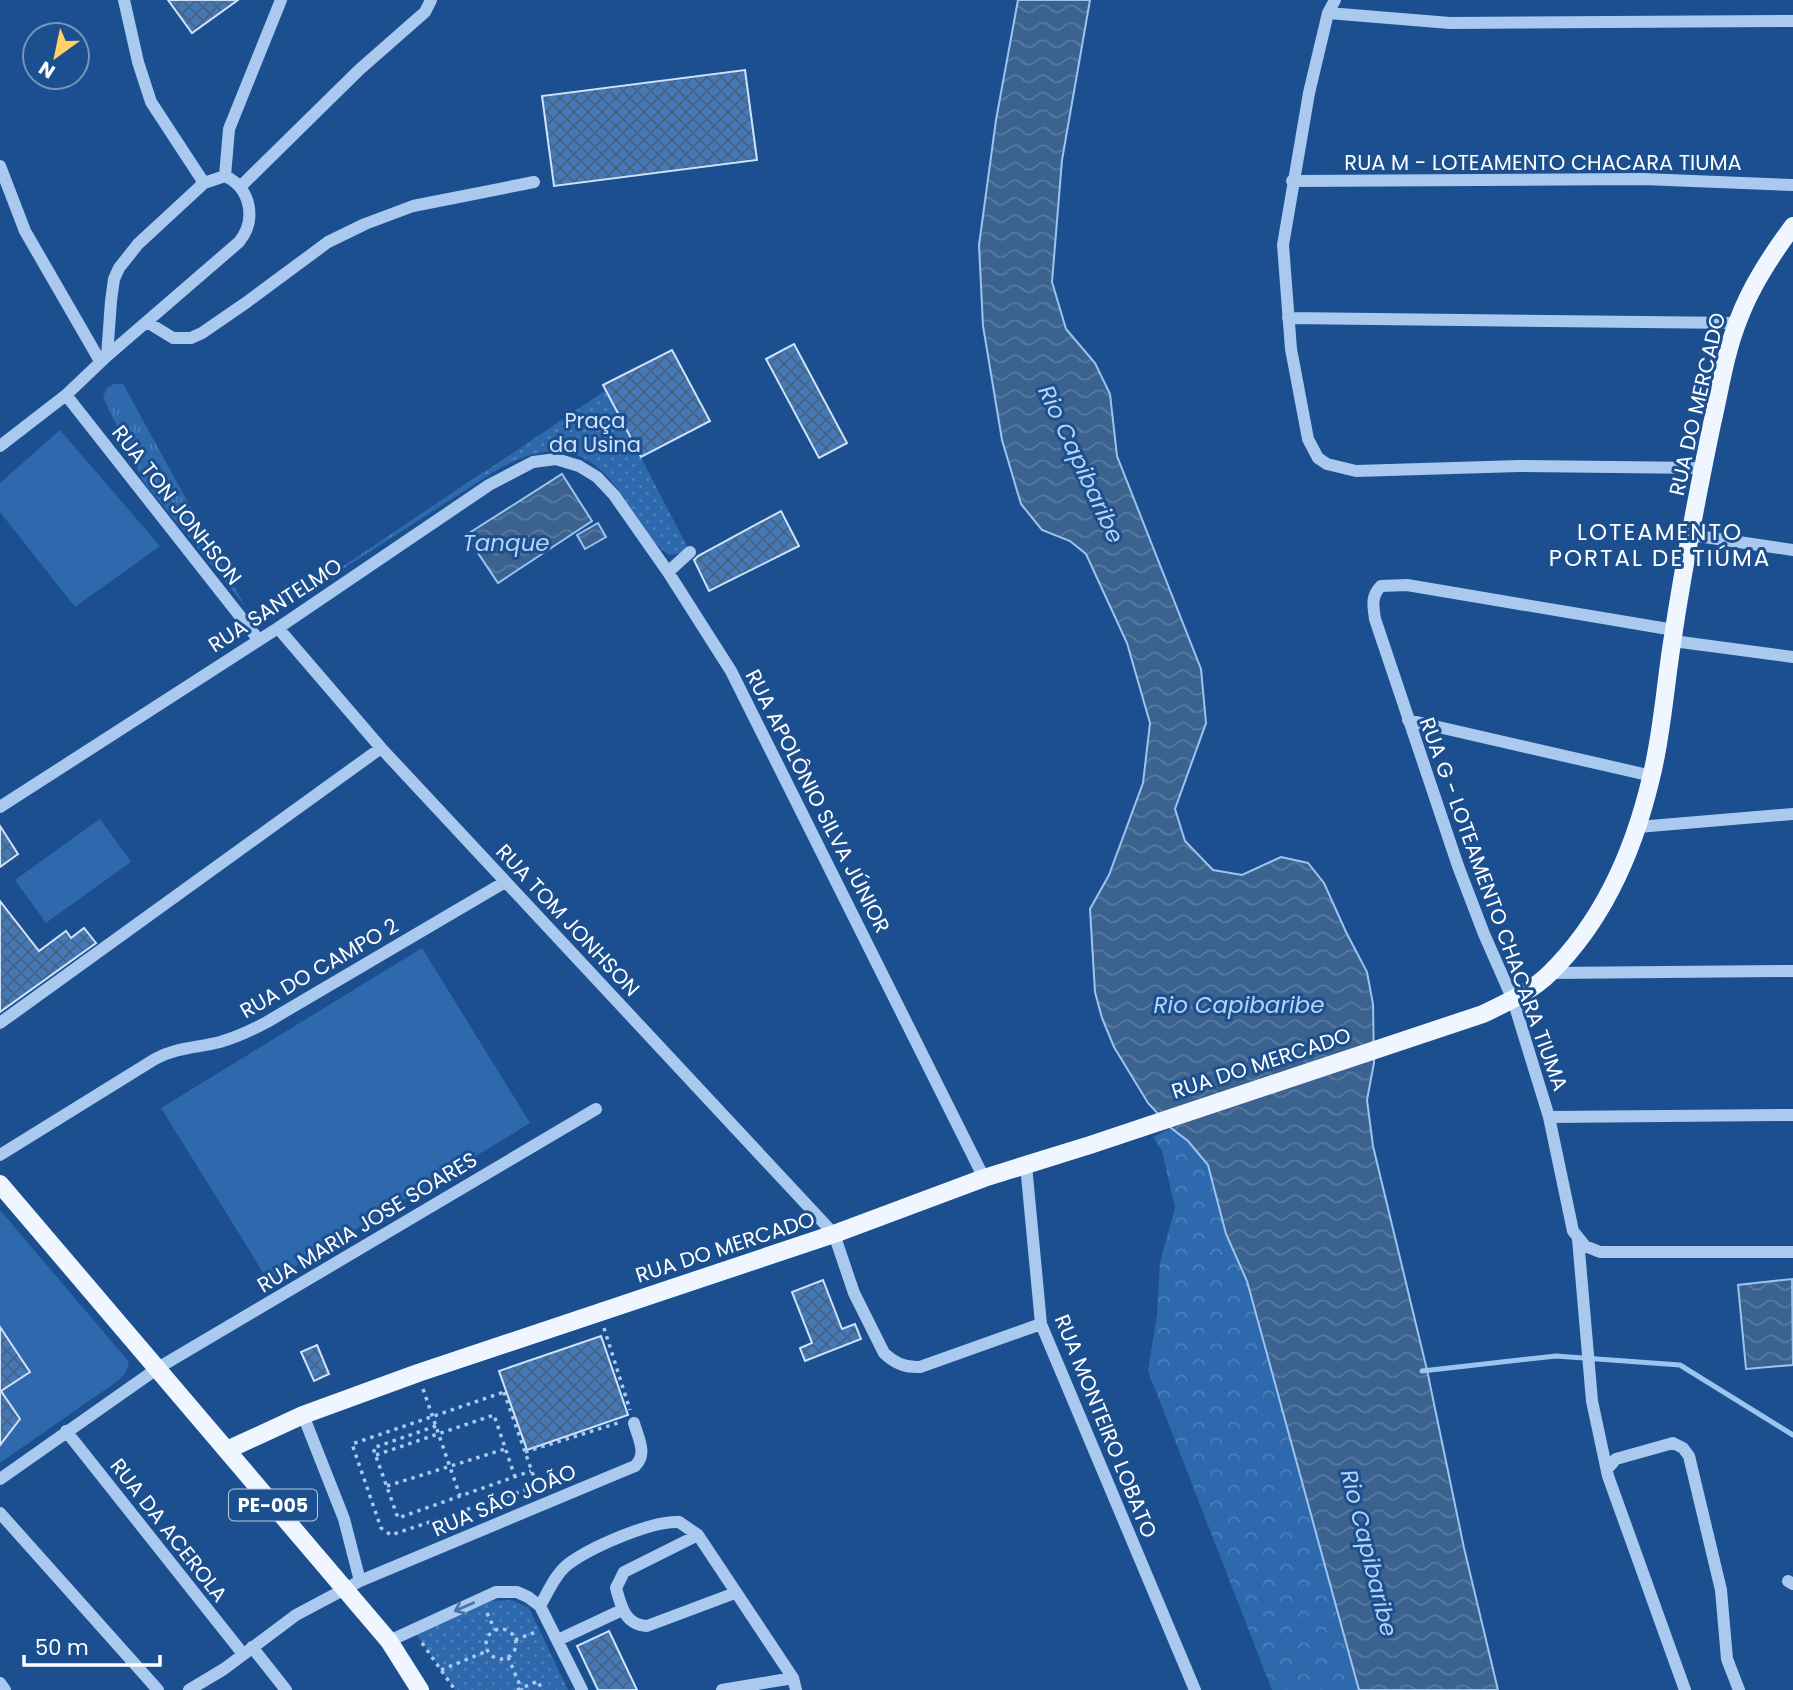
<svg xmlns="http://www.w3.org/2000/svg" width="1793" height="1690" viewBox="0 0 1793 1690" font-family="Poppins,sans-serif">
<defs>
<pattern id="grass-tufts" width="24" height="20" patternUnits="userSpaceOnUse" patternTransform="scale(1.75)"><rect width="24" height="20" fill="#2e69ad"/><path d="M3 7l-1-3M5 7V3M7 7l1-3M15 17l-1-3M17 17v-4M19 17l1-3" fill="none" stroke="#4d80b9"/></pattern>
<pattern id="forest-crowns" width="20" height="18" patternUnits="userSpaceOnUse" patternTransform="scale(1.75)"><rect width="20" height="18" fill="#2e69ad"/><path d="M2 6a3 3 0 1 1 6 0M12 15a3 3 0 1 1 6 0" fill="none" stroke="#4d80b9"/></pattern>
<pattern id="park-dots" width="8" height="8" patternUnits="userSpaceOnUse" patternTransform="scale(1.75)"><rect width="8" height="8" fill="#2e69ad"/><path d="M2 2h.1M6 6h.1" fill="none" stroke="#4d80b9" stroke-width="1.8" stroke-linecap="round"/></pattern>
<pattern id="water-waves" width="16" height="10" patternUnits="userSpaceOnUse" patternTransform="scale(1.75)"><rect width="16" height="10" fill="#3c6290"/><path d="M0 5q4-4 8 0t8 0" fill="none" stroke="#597aa1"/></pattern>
<pattern id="building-cross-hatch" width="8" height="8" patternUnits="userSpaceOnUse" patternTransform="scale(1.75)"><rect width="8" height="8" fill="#4478b7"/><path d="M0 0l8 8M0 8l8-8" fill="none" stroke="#486282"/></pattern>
</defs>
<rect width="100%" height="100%" fill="#1b4f8f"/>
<path fill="url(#grass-tufts)" d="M114,384H123L245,606L143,481L103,397L107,388Z
M483,472L486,477L274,613Z"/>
<path fill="url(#forest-crowns)" d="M1171,1128L1188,1141L1208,1165L1226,1234L1247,1281L1359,1690H1272L1148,1371L1157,1314L1160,1262L1175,1208L1162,1151L1153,1137Z"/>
<path fill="url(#park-dots)" d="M606,390L690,552L669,555C643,537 632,506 612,482C574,436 530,448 486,477L483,473Z
M512,1600L529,1608L568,1690H455L416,1634L490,1601Z"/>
<path fill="#2e69ad" d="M60,430L160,546L75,607L0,512V483Z
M100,819L131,862L46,923L15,880Z
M422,948L530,1123L269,1282L161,1108Z
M0,1210L129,1362L126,1372L119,1380L0,1463Z"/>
<path fill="url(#water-waves)" stroke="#9cc4f0" stroke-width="2" d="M1018,0H1090L1062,160L1052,282L1066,329L1095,363L1110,394L1117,456L1201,669L1206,723L1175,809L1185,841L1213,870L1242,875L1281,857L1308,863L1324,883L1346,932L1367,972L1373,1004L1374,1063L1367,1100L1373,1146L1427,1370L1464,1548L1498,1690H1359L1247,1281L1226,1234L1208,1165L1188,1141L1171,1128L1148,1103L1114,1047L1102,1018L1095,992L1090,909L1109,875L1143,783L1150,723L1127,643L1086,554L1070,541L1042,530L1021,504L1002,440L983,326L979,245L996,120Z
M562,474L592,521L498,583L466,535Z
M598,523L606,537L585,549L577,535Z
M1792,1279L1793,1365L1746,1369L1738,1285Z"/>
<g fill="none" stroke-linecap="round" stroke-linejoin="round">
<path stroke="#9cc4f0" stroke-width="5" d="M1422,1371L1556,1356L1680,1365L1793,1435"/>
</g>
<path fill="url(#building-cross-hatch)" stroke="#cfe3fa" stroke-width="2" d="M168,0H238L192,33Z
M745,70L757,160L554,186L542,96Z
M794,344L847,443L819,458L766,359Z
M672,350L710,421L641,457L603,385Z
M781,511L799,546L709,591L694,560L698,556Z
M0,826L18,854L0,867Z
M0,901L39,951L66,931L71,938L84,928L96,943L0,1012Z
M823,1280L842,1329L855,1324L861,1339L805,1361L800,1348L812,1343L792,1292Z
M0,1327L30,1372L1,1391L20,1419L0,1445Z
M601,1336L628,1415L527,1450L499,1371Z
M317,1345L329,1374L314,1381L301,1352Z
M609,1631L637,1690H598L577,1646Z"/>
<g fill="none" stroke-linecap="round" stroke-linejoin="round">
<path stroke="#a9c9ee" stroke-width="3.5" stroke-dasharray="3.5 5" stroke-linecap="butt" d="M604,1328L630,1410
M423,1389L460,1496
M504,1392L537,1486L391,1535L381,1528L352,1444Z
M436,1426L373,1448L398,1518L531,1471
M525,1452L621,1422
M376,1455L494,1415L515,1477
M387,1486L505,1449
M487,1613L495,1630
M486 1644a15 15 0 1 1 30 0a15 15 0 1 1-30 0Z
M515,1640L536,1632
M422,1643L455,1690
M508,1657L522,1690
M441,1670L487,1651
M517,1690L538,1681L542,1690"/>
<path stroke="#a9c9ee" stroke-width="12" d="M124,0L138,62L151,102L204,183
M1335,0L1328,13L1309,93L1283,245L1291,349L1308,439L1318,458L1327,464L1356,471L1519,466L1703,468
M1328,13L1450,23L1793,21
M0,166L25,231L100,361
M225,176L229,129L281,0
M1292,181L1643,179L1793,185
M241,186L359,70L425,12L431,0
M1288,318L1737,323
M147,322L173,338H191L202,333L247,302L328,242L365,224L413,206L534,182
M66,395L258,639
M0,446L66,395L107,356L239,242C257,220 251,188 225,176L204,183L138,244L119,268L114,279L111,301L107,356
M1691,535L1793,550
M668,572L690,552
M278,628L381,748L834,1234L854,1293L884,1353C894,1363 905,1368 920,1367L1041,1324
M1674,630L1407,585L1381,586C1371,596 1373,605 1375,619L1458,866L1484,934L1513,1000L1549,1117L1573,1231L1585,1246L1600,1252H1793
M1673,641L1793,657
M1408,720L1652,776
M0,807L278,628L489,485L533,462L556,459L579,466L597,477L614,495L668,572L731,671L984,1178
M1638,827L1793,814
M1550,973L1793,971
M0,1023L381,748
M1549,1117L1793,1115
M0,1155L155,1059C178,1047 196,1048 220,1042C237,1037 252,1030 267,1022L505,882
M1026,1165L1041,1324L1195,1690
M1578,1239L1592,1401L1608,1476L1685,1690
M303,1415L344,1519L360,1581
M66,1431L243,1654
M1608,1468L1616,1459L1673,1443L1683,1448L1689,1456L1721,1590L1727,1659L1739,1690
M0,1479L158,1368L596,1109
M0,1513L158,1690
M698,1535L624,1572L616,1588C621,1606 625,1625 647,1626L735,1593
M1788,1581L1793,1584
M540,1606C548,1592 555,1575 567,1565C589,1548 652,1520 679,1522L698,1535L793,1678L796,1690
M558,1640L622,1610
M389,1641L496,1592H517L528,1597L540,1606L582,1690
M252,1647L286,1690
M0,1683L5,1690
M189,1690L224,1669L296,1615L360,1581L635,1466C648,1454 638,1438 634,1423
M722,1690L793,1678"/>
<path stroke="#f0f6ff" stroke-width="18" d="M0,1184L389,1641L420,1690
M227,1450L303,1415L418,1373L834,1234L984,1178L1090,1145L1483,1014C1506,1003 1532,991 1550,973C1604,920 1634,850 1651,778C1662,735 1665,687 1672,643C1683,569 1697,496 1712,424C1720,390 1725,354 1738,321C1751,286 1771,256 1793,226"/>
</g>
<defs><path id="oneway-shaft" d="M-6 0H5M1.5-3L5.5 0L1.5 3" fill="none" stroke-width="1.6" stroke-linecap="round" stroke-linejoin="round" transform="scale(1.75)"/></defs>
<use stroke="#4674ac" href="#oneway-shaft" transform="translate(464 1607) rotate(156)"/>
<g text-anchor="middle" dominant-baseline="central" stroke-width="6" stroke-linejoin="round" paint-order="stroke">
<rect fill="#1b4f8f" stroke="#bbcadd" stroke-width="2" x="229" y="1489.5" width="88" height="31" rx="5"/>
<g font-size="19" font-weight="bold" fill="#fff">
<text x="273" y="1505">PE-005</text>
</g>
<g font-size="21" fill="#fff" stroke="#1b4f8f">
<text x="1543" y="162">RUA M - LOTEAMENTO CHACARA TIUMA</text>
<text transform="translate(1697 404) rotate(-77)">RUA DO MERCADO</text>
<text transform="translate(177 505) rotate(52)">RUA TON JONHSON</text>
<text transform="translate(275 605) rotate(-33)">RUA SANTELMO</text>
<text transform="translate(818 801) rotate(63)">RUA APOLÔNIO SILVA JÚNIOR</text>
<text transform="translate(1494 904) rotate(70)">RUA G - LOTEAMENTO CHACARA TIUMA</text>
<text transform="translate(568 920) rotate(47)">RUA TOM JONHSON</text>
<text transform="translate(319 968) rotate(-30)">RUA DO CAMPO 2</text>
<text transform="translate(1261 1063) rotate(-18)">RUA DO MERCADO</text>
<text transform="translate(367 1222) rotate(-31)">RUA MARIA JOSE SOARES</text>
<text transform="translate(725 1247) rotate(-18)">RUA DO MERCADO</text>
<text transform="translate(1106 1426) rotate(68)">RUA MONTEIRO LOBATO</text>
<text transform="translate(504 1500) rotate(-23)">RUA SÃO JOÃO</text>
<text transform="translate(169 1530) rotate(52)">RUA DA ACEROLA</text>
</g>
<g font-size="21" fill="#cfe3fa" stroke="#1b4f8f">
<text x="595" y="420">Praça<tspan x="595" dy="24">da Usina</tspan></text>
</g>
<g font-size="23" font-style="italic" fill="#b5d3f5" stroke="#1b4f8f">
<text transform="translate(1081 464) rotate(65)">Rio Capibaribe</text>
<text x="506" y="543">Tanque</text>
<text x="1239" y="1005">Rio Capibaribe</text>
<text transform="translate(1369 1553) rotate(76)">Rio Capibaribe</text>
</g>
<g font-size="23" letter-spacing="2" fill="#fff" stroke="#1b4f8f">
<text x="1660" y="532">LOTEAMENTO<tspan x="1660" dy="26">PORTAL DE TIÚMA</tspan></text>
</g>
</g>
<g transform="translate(56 56) rotate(213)"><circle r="33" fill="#1b4f8f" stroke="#7695bc" stroke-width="2"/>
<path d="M0-5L12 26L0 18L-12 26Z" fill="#ffd166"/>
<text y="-10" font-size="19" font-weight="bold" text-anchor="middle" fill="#ffffff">N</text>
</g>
<path d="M24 1655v10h136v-10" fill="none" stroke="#ffffff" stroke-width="3.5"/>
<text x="35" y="1655" font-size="21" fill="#ffffff" stroke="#1b4f8f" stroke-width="5" paint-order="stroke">50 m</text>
</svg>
